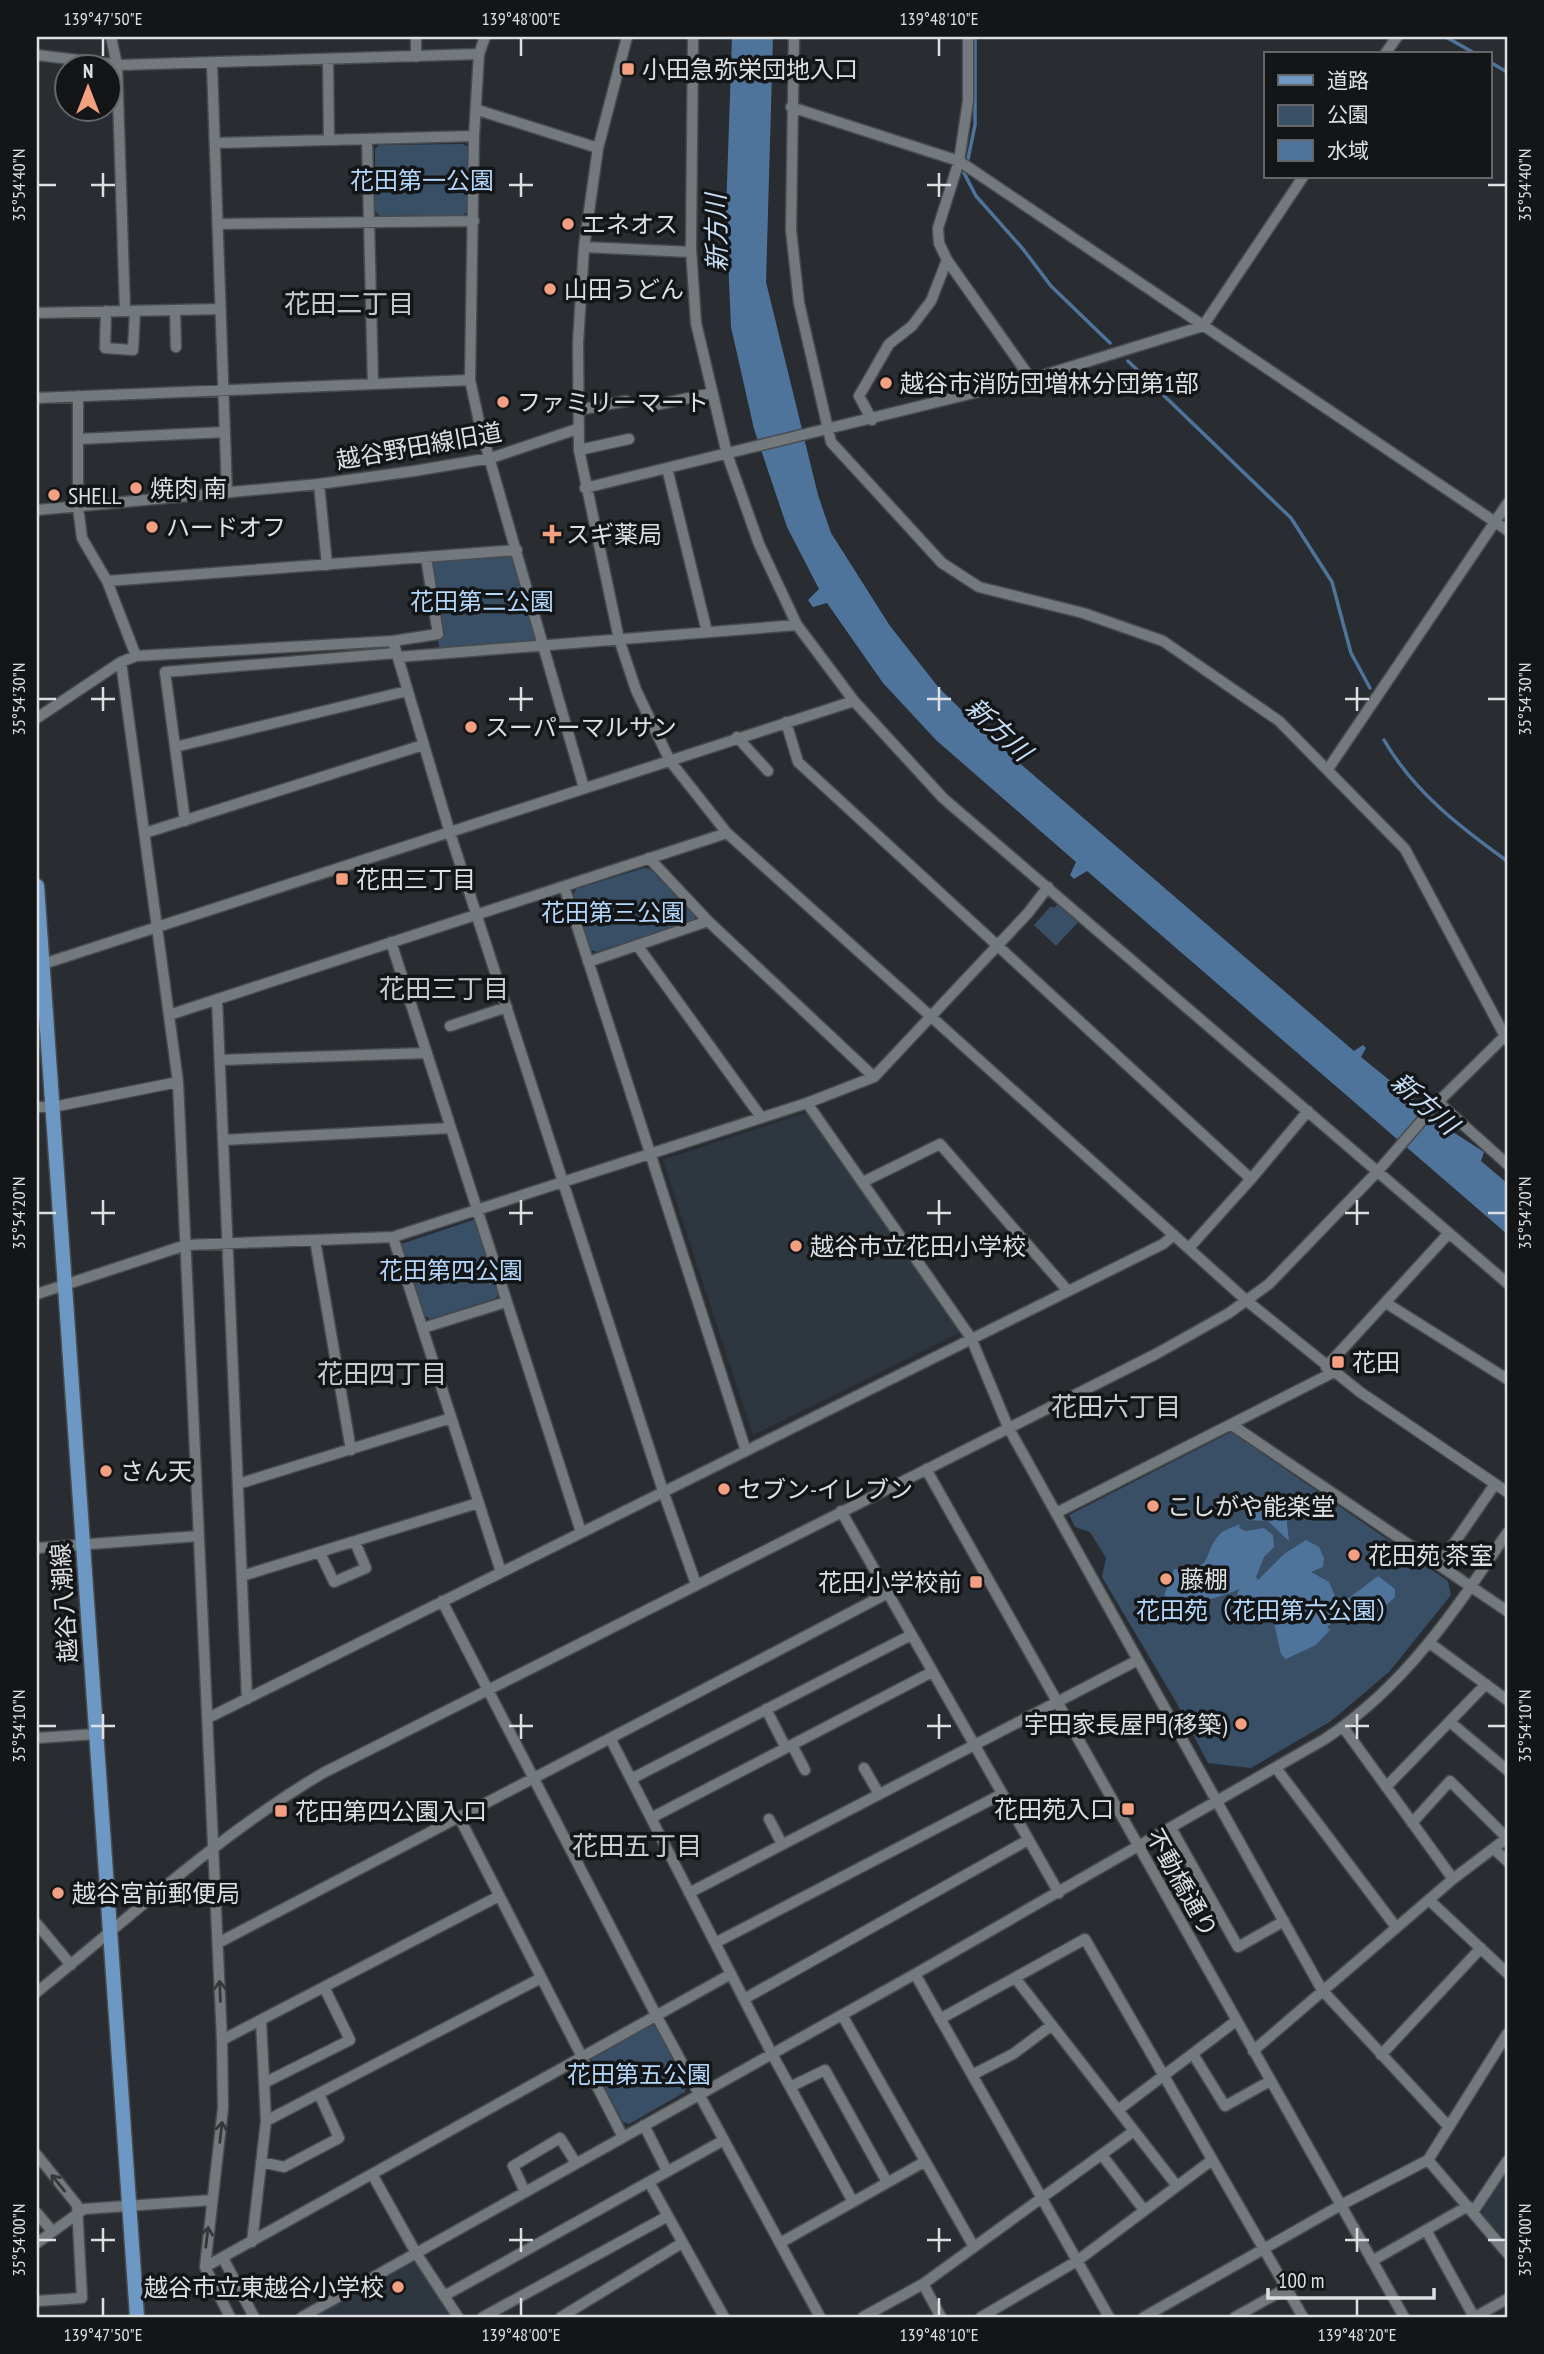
<svg xmlns="http://www.w3.org/2000/svg" width="1544" height="2354" viewBox="0 0 1544 2354" font-family="'PT Sans Narrow','Noto Sans JP',sans-serif">
<rect width="100%" height="100%" fill="#292d32"/>
<path fill="#2e3740" d="M808,1112L961,1332L753,1435L663,1160Z
M1507,2168V2242L1483,2215L1482,2204Z
M415,2257L454,2317H308Z"/>
<path fill="#384f66" d="M463,144L469,148V210L463,215L380,216L375,211V149L379,145Z
M517,550L544,645L440,654L426,557Z
M644,868L650,869L696,915L695,920L596,952L590,949L573,896L576,889Z
M1060,902L1080,920L1056,946L1034,925L1051,906L1054,908Z
M476,1219L499,1293L496,1298L431,1319L425,1316L401,1244Z
M1231,1432L1448,1581L1451,1595L1389,1672L1331,1721L1251,1768L1208,1763L1176,1702L1102,1577L1106,1558L1090,1532L1075,1527L1069,1515Z
M648,2025L656,2026L686,2085L685,2092L629,2124L623,2122L591,2062L593,2056Z"/>
<path fill="#4e749c" d="M732,37H773L766,282L818,495L831,533L890,626L939,688L987,735L1354,1051L1363,1045L1366,1048L1361,1057L1453,1132L1484,1152L1481,1161L1507,1183V1234L1087,871L1074,879L1070,875L1076,862L936,740L883,683L827,603L813,607L808,600L819,589L787,527L754,429L731,327L726,212Z
M1270,1507L1286,1515L1289,1541L1268,1521L1246,1520L1253,1510Z
M1240,1524L1239,1528L1246,1531L1264,1528L1273,1535L1274,1547L1264,1557L1256,1577L1258,1580L1284,1554L1306,1540L1319,1547L1324,1558L1323,1567L1311,1572L1329,1582L1335,1596L1349,1598L1378,1576L1395,1589V1597L1374,1617L1342,1616L1327,1627L1330,1630L1316,1645L1286,1659L1281,1654L1271,1610L1266,1607C1254,1611 1242,1616 1234,1604L1239,1589C1216,1599 1188,1608 1164,1596L1174,1569C1216,1572 1201,1554 1220,1534C1225,1529 1234,1527 1240,1524Z"/>
<g fill="none" stroke-linecap="round" stroke-linejoin="round">
<path stroke="#4e749c" stroke-width="3.5" d="M1446,37L1476,54
M1490,62L1507,72
M968,159L975,125V37
M964,173L976,196L1023,249L1051,286L1110,343
M1128,361L1291,518L1332,582L1351,653L1370,688
M1384,740C1414,792 1460,827 1507,861"/>
<g stroke="#474b4e" stroke-width="13">
<path id="minor" d="M111,37L117,65L125,311
M416,37V57
M485,37L479,54L474,136L470,380L480,426L584,788
M627,37L598,148L584,247L578,343L579,450L619,639L636,690L670,761L727,833L1247,1301L1360,1392L1507,1492
M693,37L691,249L696,323L727,454L759,544L797,625L854,701L943,798L1507,1283
M794,37L791,230L799,303L831,442L942,563L979,587L1083,613L1163,641L1279,721L1405,849L1507,1040
M968,37V101L959,161L938,228L939,243L947,260L1031,379
M1385,54L1397,37
M37,55L120,65L479,54
M328,61L329,140
M212,65L227,493
M791,107L959,161L1507,530
M478,110L598,148
M367,139L373,384
M215,143L474,136
M218,224L474,221
M584,247L691,252
M175,310L176,347
M106,311L105,348L133,350L135,311
M37,313L220,309
M78,396V507L82,538L107,581L136,656
M37,398L470,380
M651,406L712,393
M578,410L626,401
M872,420L859,396L889,344L912,326L931,301L947,260
M79,439L225,432
M579,450L629,439
M667,468L707,632
M319,484L327,565
M585,488L1031,379L1203,326L1303,177
M37,510L319,484L414,471L491,458L577,429
M107,581L517,550
M393,641L438,634L426,557
M398,657L797,625
M121,662L178,1082L222,2040L223,2108L205,2267L230,2317
M37,718L121,662L136,656L393,641L450,833L663,1491L696,1584
M786,722L798,762L1251,1179L1189,1248
M737,737L768,771
M175,747L407,691
M1328,769L1507,504
M185,821L165,672L396,653
M145,833L423,745
M649,858L708,921L874,1077
M564,886L746,1451
M391,942L581,1532
M637,945L761,1117
M588,962L708,921
M37,966L854,701
M217,999L247,1699
M169,1015L727,833
M450,1026L507,1007
M220,1060L427,1053
M1438,1102L1507,1164
M807,1103L971,1338L1008,1427L1322,1990L1449,2127
M37,1107H53L178,1082
M223,1140L451,1128
M1251,1179L1308,1111
M863,1182L940,1144L1068,1291
M393,1237L501,1572
M315,1240L351,1450
M37,1294L186,1245L393,1237L807,1103L874,1077L1028,913L1048,887
M1386,1303L1507,1379
M423,1328L506,1302
M1326,1367L1449,1233
M1232,1425L1507,1611
M926,1469L1404,2317
M238,1484L451,1418
M841,1511L1059,1893
M1056,1513L1334,1372
M37,1548L199,1536
M320,1553L334,1582L366,1568L355,1542
M1439,1565L1495,1484
M242,1576L478,1503
M442,1601L656,2015L820,2317
M1431,1644L1507,1700
M766,1709L786,1748
M208,1718L1163,1244L1174,1235
M1450,1722L1507,1770
M1343,1727L1453,1879
M37,1738L96,1734
M610,1738L772,2054L852,2200
M792,1745L805,1770
M864,1768L879,1794
M1276,1768L1396,1927
M631,1779L911,1635
M1386,1787L1486,1684
M459,1817L623,2137
M651,1818L932,1672
M769,1819L782,1844
M1412,1823L1450,1781L1507,1838
M1171,1828L1238,1947L1284,1921
M1494,1849L1507,1861
M689,1893L1138,1660
M1429,1900L1507,1973
M37,1924L71,1965
M218,1943L888,1593
M715,1943L1002,1794
M915,1974L1109,2317
M1016,1979L1177,2186
M37,1992C130,1917 220,1834 323,1773L1156,1354L1229,1313L1269,1284L1378,1171L1438,1102L1507,1034
M744,1999L1028,1840
M842,2015L974,2247
M940,2019L1085,1939L1303,2317
M222,2040L499,1896
M1253,2051L1453,1879L1507,1838
M1193,2054L1225,2106L1270,2081
M1381,2055L1481,1948
M972,2075L1013,2054L1052,2025
M264,2083L350,2040L324,1987
M790,2087L825,2070L887,2182
M1118,2110L1236,2021
M266,2121L541,1978
M644,2125L667,2171
M37,2155L77,2205L82,2298L37,2301
M1102,2155L1144,2210
M1428,2160L1507,2253
M261,2162L284,2167L339,2138L319,2094
M372,2174L416,2253L458,2317
M649,2182L724,2317
M525,2192L513,2166L560,2138L576,2163
M1473,2212L1507,2161
M37,2213L52,2231
M1426,2230L1474,2317
M252,2242L266,2121L261,2020
M37,2243L84,2209L212,2200
M780,2243L924,2162
M223,2258L254,2317
M1372,2261L1468,2206
M205,2267L731,1974
M923,2284L941,2317
M444,2296L724,2140
M302,2317L915,1974L1325,1739C1405,1686 1455,1611 1507,1533
M483,2317L668,2216
M561,2317L682,2243
M863,2317L923,2284L1134,2131
M981,2317L1077,2261L1212,2160
M1144,2317L1341,2205L1428,2160L1507,2034
M1235,2317L1287,2288
M1475,2317L1507,2299"/>
</g>
<g stroke="#474b4e" stroke-width="17">
<path id="major" d="M37,886L137,2317"/>
</g>
<use href="#minor" stroke="#74797e" stroke-width="10"/>
<use href="#major" stroke="#6d98c3" stroke-width="14"/>
</g>
<defs><path id="oneway-shaft" d="M-6 0H5M1.5-3L5.5 0L1.5 3" fill="none" stroke-width="1.6" stroke-linecap="round" stroke-linejoin="round" transform="scale(1.75)"/></defs>
<g stroke="#35383b">
<use href="#oneway-shaft" transform="translate(220 1991) rotate(-92)"/>
<use href="#oneway-shaft" transform="translate(221 2132) rotate(-83)"/>
<use href="#oneway-shaft" transform="translate(58 2183) rotate(-129)"/>
<use href="#oneway-shaft" transform="translate(207 2237) rotate(-83)"/>
</g>
<path fill="none" stroke="#dde0e3" stroke-width="2.5" d="M103,38V56M521,38V56M939,38V56M103,173V197M521,173V197M939,173V197M38,185H56M91,185H115M509,185H533M927,185H951M1488,185H1506M103,687V711M521,687V711M939,687V711M1357,687V711M38,699H56M91,699H115M509,699H533M927,699H951M1345,699H1369M1488,699H1506M103,1200V1225M521,1200V1225M939,1200V1225M1357,1200V1225M38,1213H56M91,1213H115M509,1213H533M927,1213H951M1345,1213H1369M1488,1213H1506M103,1714V1739M521,1714V1739M939,1714V1739M1357,1714V1739M38,1726H56M91,1726H115M509,1726H533M927,1726H951M1345,1726H1369M1488,1726H1506M103,2228V2252M521,2228V2252M939,2228V2252M1357,2228V2252M38,2240H56M91,2240H115M509,2240H533M927,2240H951M1345,2240H1369M1488,2240H1506M103,2298V2316M521,2298V2316M939,2298V2316M1357,2298V2316"/>
<g fill="#f39f82" stroke="#131517" stroke-width="2.5">
<rect x="621" y="62" width="14" height="14" rx="3.5"/>
<circle cx="568" cy="224" r="7"/>
<circle cx="550" cy="289" r="7"/>
<circle cx="886" cy="383" r="7"/>
<circle cx="503" cy="402" r="7"/>
<circle cx="136" cy="488" r="7"/>
<circle cx="54" cy="495" r="7"/>
<circle cx="152" cy="527" r="7"/>
<path d="M548.5 523.5h7v7h7v7h-7v7h-7v-7h-7v-7h7z"/>
<circle cx="471" cy="727" r="7"/>
<rect x="335" y="872" width="14" height="14" rx="3.5"/>
<circle cx="796" cy="1246" r="7"/>
<rect x="1331" y="1355" width="14" height="14" rx="3.5"/>
<circle cx="106" cy="1471" r="7"/>
<circle cx="724" cy="1489" r="7"/>
<circle cx="1153" cy="1506" r="7"/>
<circle cx="1354" cy="1555" r="7"/>
<circle cx="1166" cy="1579" r="7"/>
<rect x="969" y="1575" width="14" height="14" rx="3.5"/>
<circle cx="1241" cy="1724" r="7"/>
<rect x="1121" y="1802" width="14" height="14" rx="3.5"/>
<rect x="274" y="1804" width="14" height="14" rx="3.5"/>
<circle cx="58" cy="1893" r="7"/>
<circle cx="398" cy="2287" r="7"/>
</g>
<g text-anchor="middle" dominant-baseline="central" stroke-width="7" stroke-linejoin="round" paint-order="stroke">
<g font-size="24" fill="#dde0e3" stroke="#131517" text-anchor="start">
<text x="642" y="69">小田急弥栄団地入口</text>
<text x="582" y="224">エネオス</text>
<text x="564" y="289">山田うどん</text>
<text x="900" y="383">越谷市消防団増林分団第1部</text>
<text x="517" y="402">ファミリーマート</text>
<text x="150" y="488">焼肉 南</text>
<text x="68" y="495">SHELL</text>
<text x="166" y="527">ハードオフ</text>
<text x="566" y="534">スギ薬局</text>
<text x="485" y="727">スーパーマルサン</text>
<text x="356" y="879">花田三丁目</text>
<text x="810" y="1246">越谷市立花田小学校</text>
<text x="1352" y="1362">花田</text>
<text x="120" y="1471">さん天</text>
<text x="738" y="1489">セブン-イレブン</text>
<text x="1167" y="1506">こしがや能楽堂</text>
<text x="1368" y="1555">花田苑 茶室</text>
<text x="1180" y="1579">藤棚</text>
<text x="962" y="1582" text-anchor="end">花田小学校前</text>
<text x="1227" y="1724" text-anchor="end">宇田家長屋門(移築)</text>
<text x="1114" y="1809" text-anchor="end">花田苑入口</text>
<text x="295" y="1811">花田第四公園入口</text>
<text x="72" y="1893">越谷宮前郵便局</text>
<text x="384" y="2287" text-anchor="end">越谷市立東越谷小学校</text>
</g>
<g font-size="24" fill="#b3d6fb" stroke="#131517">
<text x="422" y="180">花田第一公園</text>
<text x="482" y="601">花田第二公園</text>
<text x="613" y="912">花田第三公園</text>
<text x="451" y="1270">花田第四公園</text>
<text x="1268" y="1610">花田苑（花田第六公園）</text>
<text x="639" y="2074">花田第五公園</text>
</g>
<g font-size="24" fill="#dde0e3" stroke="#131517">
<text transform="translate(419 446) rotate(-10)">越谷野田線旧道</text>
<text transform="translate(64 1603) rotate(-94)">越谷八潮線</text>
<text transform="translate(1182 1883) rotate(61)">不動橋通り</text>
</g>
<g font-size="26" font-style="italic" fill="#c6ddf6" stroke="#131517">
<text transform="translate(716 233) rotate(-91)">新方川</text>
<text transform="translate(999 729) rotate(43)">新方川</text>
<text transform="translate(1425 1103) rotate(41)">新方川</text>
</g>
<g font-size="26" fill="#c8cdd3" stroke="#131517">
<text x="349" y="303">花田二丁目</text>
<text x="444" y="988">花田三丁目</text>
<text x="382" y="1373">花田四丁目</text>
<text x="1116" y="1406">花田六丁目</text>
<text x="637" y="1845">花田五丁目</text>
</g>
</g>
<rect width="1544" height="2354" fill="none" stroke="#131517" stroke-width="77"/>
<rect x="1264" y="52" width="228" height="126" fill="#131517" stroke="#646669" stroke-width="2"/>
<rect x="1278" y="75" width="35" height="10" fill="#6d98c3" stroke="#646669" stroke-width="2"/>
<text x="1327" y="88" font-size="21" fill="#dde0e3">道路</text>
<rect x="1278" y="105" width="35" height="21" fill="#384f66" stroke="#646669" stroke-width="2"/>
<text x="1327" y="122" font-size="21" fill="#dde0e3">公園</text>
<rect x="1278" y="140" width="35" height="21" fill="#4e749c" stroke="#646669" stroke-width="2"/>
<text x="1327" y="158" font-size="21" fill="#dde0e3">水域</text>
<g transform="translate(88 88)"><circle r="33" fill="#131517" stroke="#646669" stroke-width="2"/>
<path d="M0-5L12 26L0 18L-12 26Z" fill="#f39f82"/>
<text y="-10" font-size="19" font-weight="bold" text-anchor="middle" fill="#dde0e3">N</text>
</g>
<path d="M1268 2288v10h166v-10" fill="none" stroke="#dde0e3" stroke-width="3.5"/>
<text x="1278" y="2288" font-size="21" fill="#dde0e3" stroke="#131517" stroke-width="5" paint-order="stroke">100 m</text>
<rect x="38" y="38" width="1468" height="2278" fill="none" stroke="#dde0e3" stroke-width="2.5"/>
<g font-size="18" text-anchor="middle" fill="#dde0e3">
<text x="103" y="25">139°47'50"E</text>
<text x="521" y="25">139°48'00"E</text>
<text x="939" y="25">139°48'10"E</text>
<text transform="translate(19 185) rotate(-90)" y="6">35°54'40"N</text>
<text transform="translate(1525 185) rotate(-90)" y="6">35°54'40"N</text>
<text transform="translate(19 699) rotate(-90)" y="6">35°54'30"N</text>
<text transform="translate(1525 699) rotate(-90)" y="6">35°54'30"N</text>
<text transform="translate(19 1213) rotate(-90)" y="6">35°54'20"N</text>
<text transform="translate(1525 1213) rotate(-90)" y="6">35°54'20"N</text>
<text transform="translate(19 1726) rotate(-90)" y="6">35°54'10"N</text>
<text transform="translate(1525 1726) rotate(-90)" y="6">35°54'10"N</text>
<text transform="translate(19 2240) rotate(-90)" y="6">35°54'00"N</text>
<text transform="translate(1525 2240) rotate(-90)" y="6">35°54'00"N</text>
<text x="103" y="2341">139°47'50"E</text>
<text x="521" y="2341">139°48'00"E</text>
<text x="939" y="2341">139°48'10"E</text>
<text x="1357" y="2341">139°48'20"E</text>
</g>
</svg>
